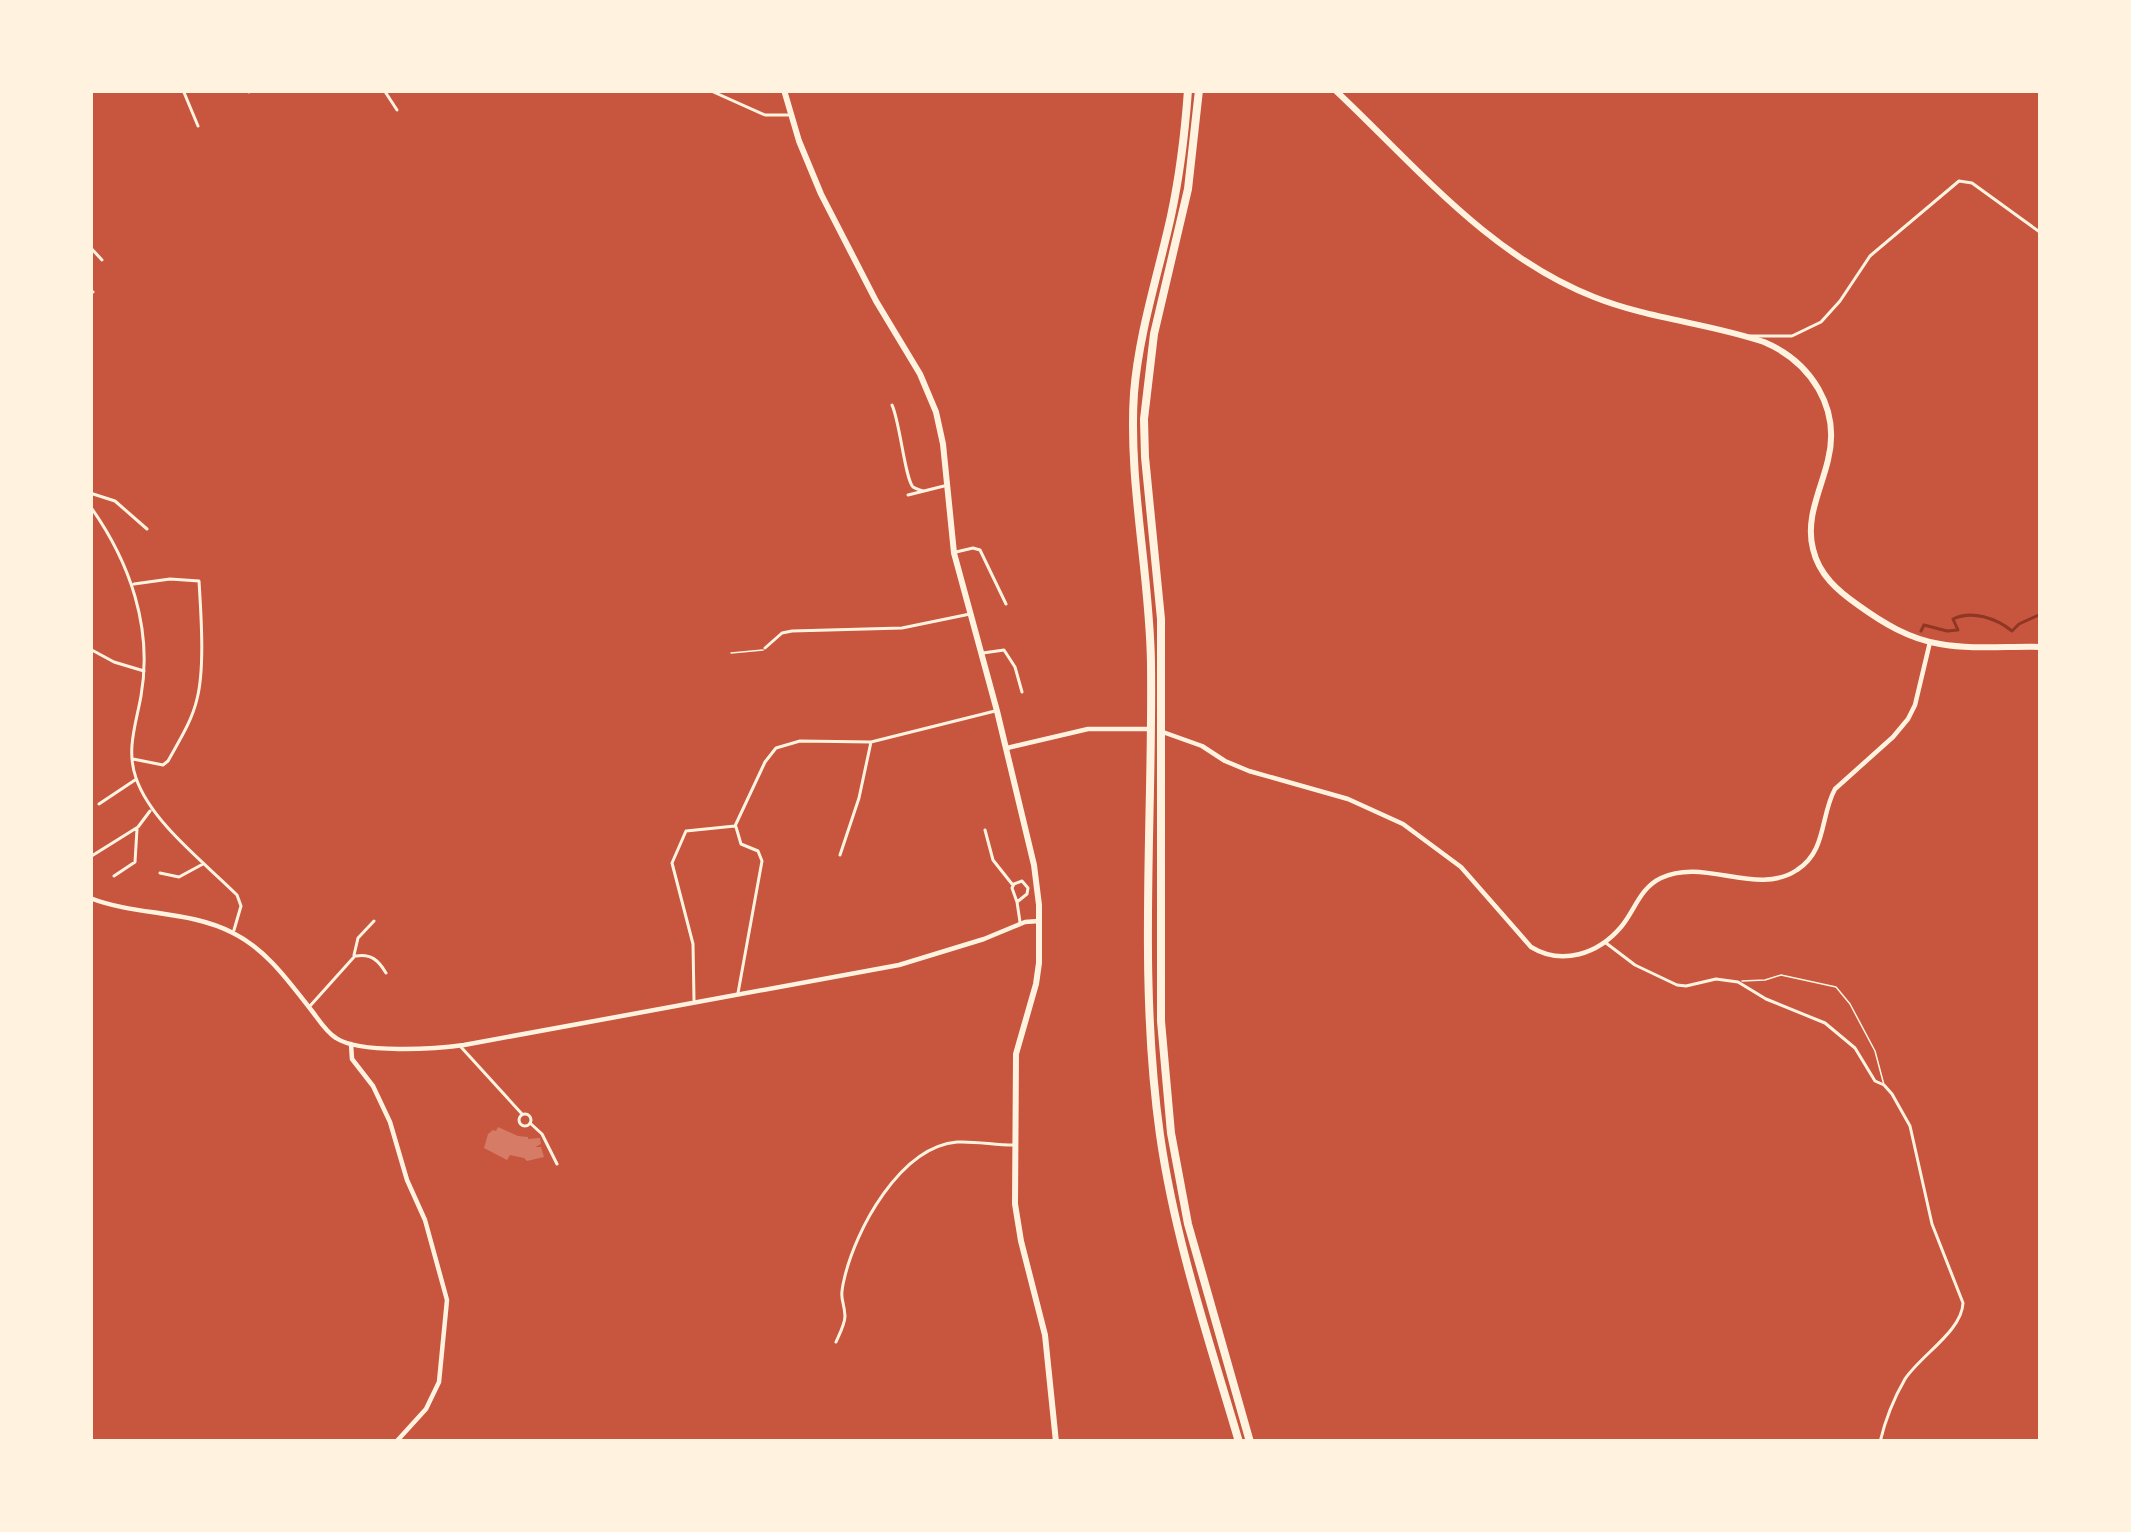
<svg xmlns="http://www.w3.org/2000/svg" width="2131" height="1532" viewBox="0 0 2131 1532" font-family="'Times New Roman',serif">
<rect width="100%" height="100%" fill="#c8553d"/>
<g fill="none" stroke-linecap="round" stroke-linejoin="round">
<path stroke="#8f3625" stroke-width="3" d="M1921,631L1924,625L1947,631L1958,630L1953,619C1972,610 1996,618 2012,631L2019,624L2041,614"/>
</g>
<path fill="#d67c66" d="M498,1127L518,1136L528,1137V1139L540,1138L541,1144L535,1147H541L544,1157L527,1161L524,1158L510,1155L507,1160L484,1148L488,1134L493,1130L496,1131Z"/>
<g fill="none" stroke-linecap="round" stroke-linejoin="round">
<path stroke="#fff3e0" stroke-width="1.5" d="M731,653L763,650
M1742,981L1765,980L1781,975L1836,987L1850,1004L1875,1051L1884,1085"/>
<path stroke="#fff3e0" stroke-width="3" d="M183,90L198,126
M247,90L249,92L253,90
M384,90L397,110
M709,90L765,115H788
M90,247L102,260
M90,291L93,292
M1750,336H1792L1821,322L1840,301L1870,256L1959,181L1972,183L2041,233
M892,405C900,422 905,479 913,487C916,489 920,490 923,491
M90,493L115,501L147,529
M908,495L944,486
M90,506C130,562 153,628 141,696C136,724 126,750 136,778C151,822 204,862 237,895L241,906L234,930
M956,552L973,548L980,550L1006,604
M765,648L782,633L792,631L902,628L970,614
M90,649L114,662L144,671
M983,653L1004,650L1015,667L1022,692
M133,759L163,765L168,761C179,741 192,721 197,699C205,668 201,614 199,581L170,579L134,584
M99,804L135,780
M736,827L741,844L758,851L762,861L738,993
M985,830L993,860L1012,884
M840,855L859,798L871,742
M90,857L138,827L150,811
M160,873L179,877L203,864
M114,876L135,862L137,829
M1017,902L1012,888L1014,884L1022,881L1028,888L1027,894L1017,902L1020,922
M1606,943L1635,965L1677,985L1686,986L1716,979L1738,982L1766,999L1825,1023L1855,1048L1875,1081L1884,1085L1892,1094L1910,1126L1932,1224L1963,1303C1962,1331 1921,1355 1905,1379C1894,1398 1885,1421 1880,1442
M354,955L358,938L374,921
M356,956C371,953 379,961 386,973
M694,1000L693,944L672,863L686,831L735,826L765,762L776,748L800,741L871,742L995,711
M310,1006L354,957
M461,1047L522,1114
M519 1120a6 6 0 1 1 12 0a6 6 0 1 1-12 0Z
M530,1123L542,1134L557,1164
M836,1342C839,1335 845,1324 845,1316C844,1299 839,1301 844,1280C855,1230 900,1147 957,1142C975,1141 995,1145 1013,1145"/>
<path stroke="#fff3e0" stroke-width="4.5" d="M1160,731L1202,746L1225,761L1249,771L1348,799L1403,824L1461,867L1531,947C1562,966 1598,954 1621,927C1635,910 1640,888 1661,878C1704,857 1757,897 1797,870C1827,851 1820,816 1835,789L1893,737L1908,719L1915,705L1930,642
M1007,748L1088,729H1149
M90,898C136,916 189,910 233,933C267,950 289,982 312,1011C319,1020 326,1032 336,1038C360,1054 436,1049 464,1045L899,965L984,939L1025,922L1039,921
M351,1044L352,1059L373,1086L390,1122L407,1180L425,1220L447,1300L439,1382L426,1409L396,1442"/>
<path stroke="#fff3e0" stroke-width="6" d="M784,90L799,141L821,194L876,301L920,374L936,412L943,444L954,553L997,711L1034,865L1039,905V963L1036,984L1016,1054L1015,1204L1021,1241L1045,1335L1056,1442
M1335,90C1415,165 1489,256 1594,297C1649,319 1708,323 1764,342C1811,362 1841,408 1828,460C1821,490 1805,518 1813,549C1819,575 1838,591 1858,605C1883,623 1909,639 1940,644C1973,650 2008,646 2041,647"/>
<path stroke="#fff3e0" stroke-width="8" d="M1188,90C1185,132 1180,174 1171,216C1158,275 1139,332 1134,393C1128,483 1150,574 1151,664C1153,821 1138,979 1160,1135C1175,1240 1209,1340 1239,1442
M1199,90L1188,189L1154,334L1144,419L1145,457L1161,619V1021L1171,1133L1188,1224L1250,1442"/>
</g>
<rect width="2131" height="1532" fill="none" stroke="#fff3e0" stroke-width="186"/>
</svg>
